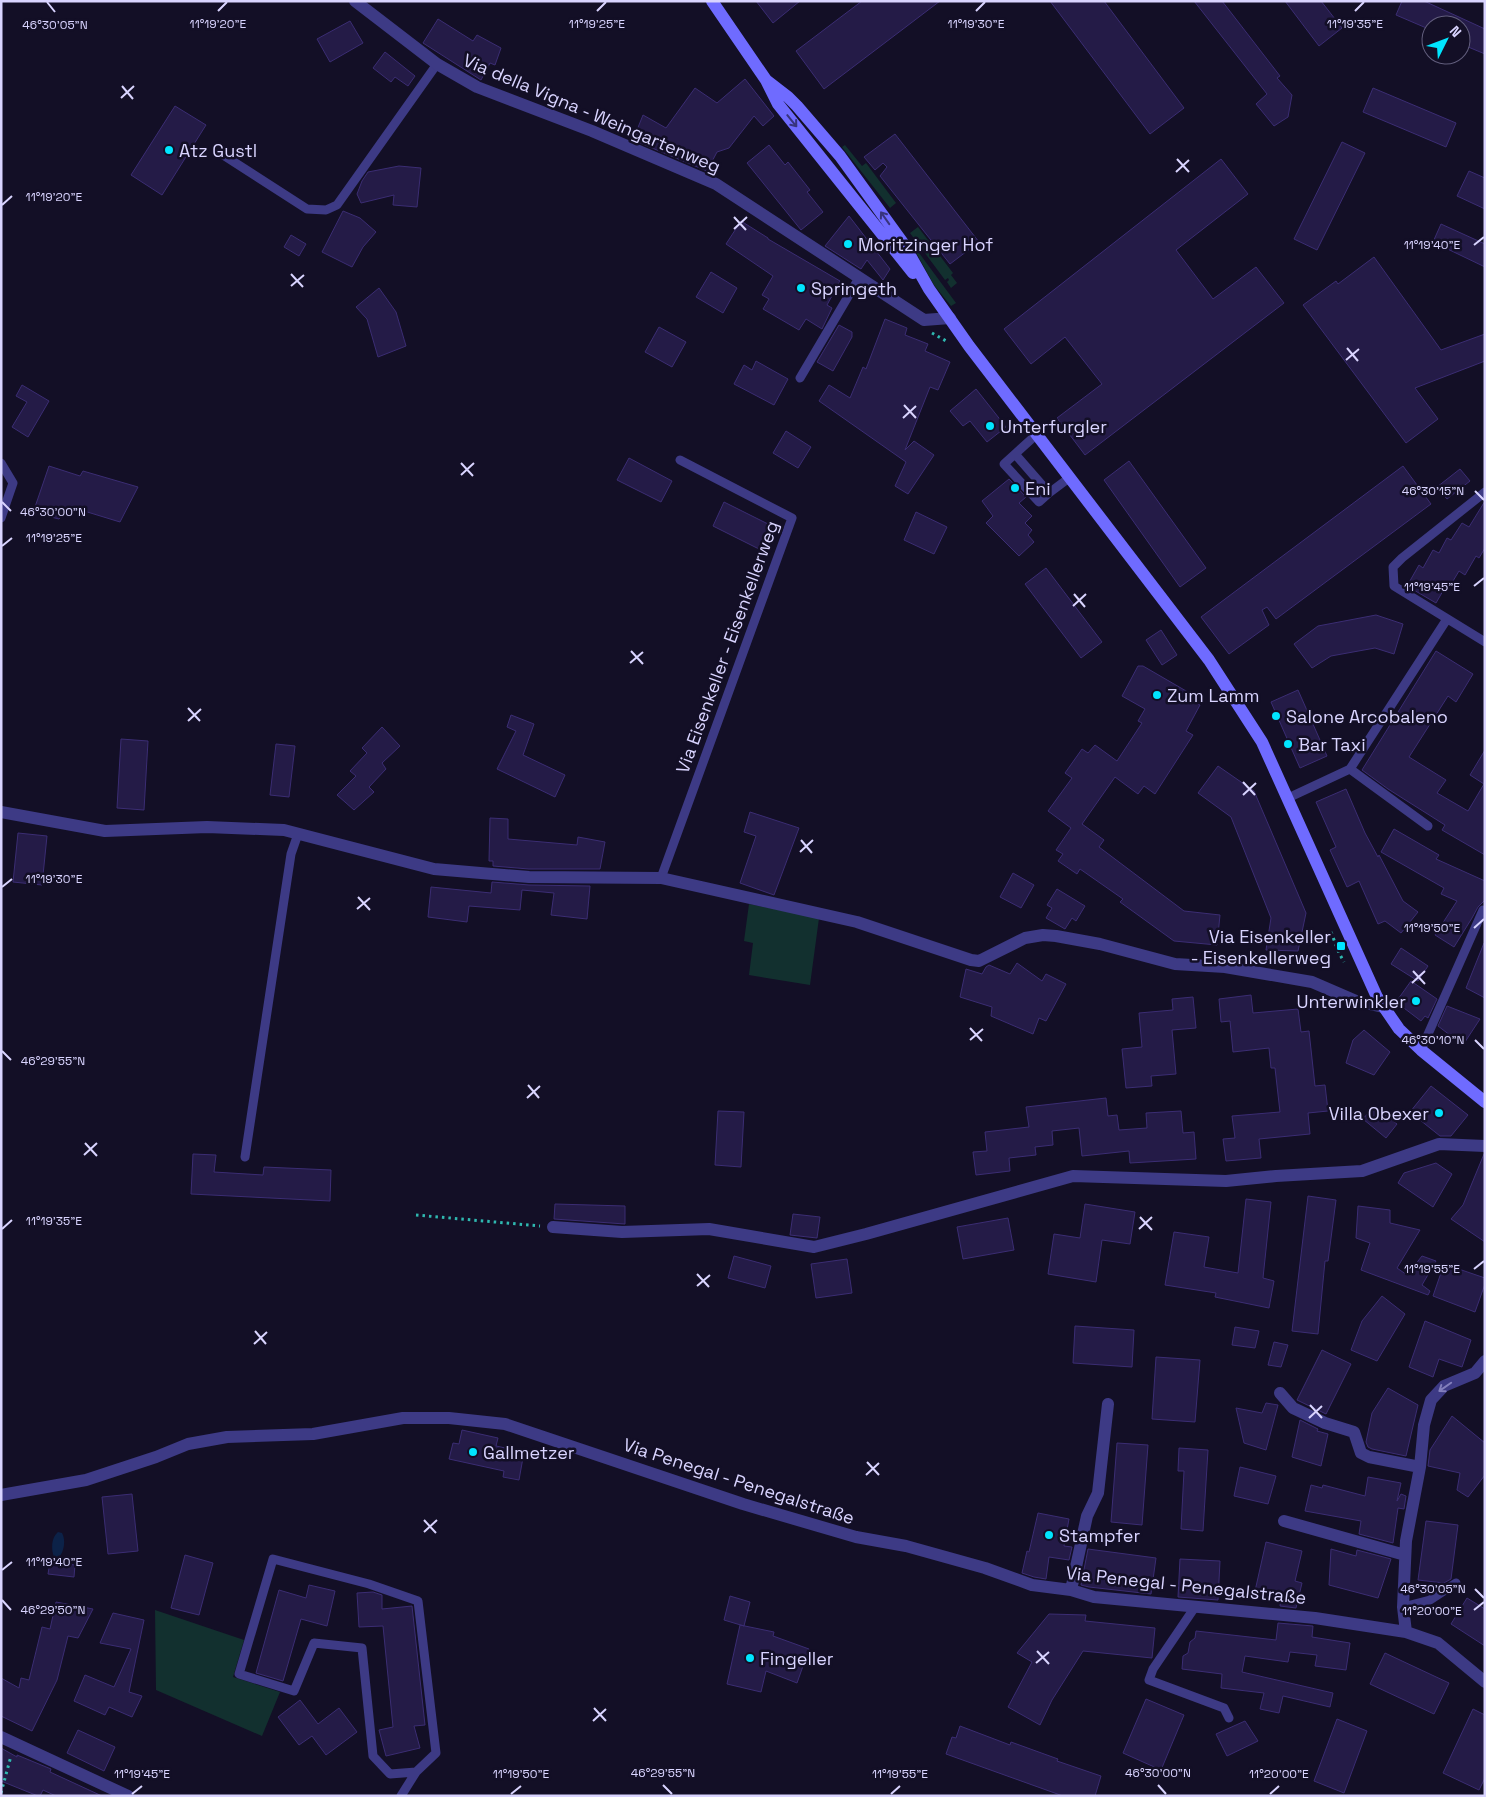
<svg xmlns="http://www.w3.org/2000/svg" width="1486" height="1797" viewBox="0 0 1486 1797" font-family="'Space Grotesk',sans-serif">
<rect width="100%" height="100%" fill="#130f26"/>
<path fill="#12302f" d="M845,145L862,166L866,163L896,203L890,208L842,147Z
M918,227L953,273L951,275L957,283L951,288L947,282L949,280L948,278L945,280L910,233Z
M908,238L956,303L951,306L934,285Z
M749,904L819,918L810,985L749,975L753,943L744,941Z
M155,1610L244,1640L233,1677L280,1692L262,1736L156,1690Z"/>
<path fill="#0c2248" d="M58,1532L62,1533C66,1540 64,1552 59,1557H54C51,1549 51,1538 58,1532Z"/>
<path fill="#241b47" stroke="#3b2d73" d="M756,1H800L773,23Z
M862,1H940L824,89L796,51Z
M1050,1H1104L1184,108L1150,134Z
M1194,1H1222L1280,76L1277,78L1292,95L1288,117L1274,126L1256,104L1267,94Z
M1285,1H1321L1342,28L1319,46Z
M1402,1H1424L1485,29V54L1461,44V25H1431V30L1396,15Z
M438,19L473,41L477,35L501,48L495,65L490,63L481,80L423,43Z
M350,21L363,43L330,62L317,39Z
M385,52L415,76L408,86L395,77L391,82L373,68Z
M745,79L774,116L763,126L754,116L729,148L717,152L707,171L633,140L643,115L666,128L695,88L717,103Z
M1373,88L1456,123L1446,147L1363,112Z
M175,106L206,125L162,195L131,175Z
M895,134L979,242L950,264L880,176L887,167L883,163L875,170L864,157Z
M1342,142L1365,153L1317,250L1294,239Z
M769,145L785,165L788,162L810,190L807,192L823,212L801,230L747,163Z
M1221,159L1248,194L1176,250L1213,299L1256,267L1284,303L1085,455L1057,418L1102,384L1065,337L1031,364L1004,329Z
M399,166L421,168L417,207L393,205L394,195L361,203L357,194L362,181L368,172Z
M1469,171L1485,178V209L1457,196Z
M343,211L360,218L376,232L363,247L352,267L322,252Z
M849,216L890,269L883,280L867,260L861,269L825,246Z
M741,221L768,238V239L840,281L827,305L832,308L822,329L806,319L799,330L763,309L769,299L762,295L773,276L726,244Z
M1441,224L1485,244V267L1433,242Z
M291,235L306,244L299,256L284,247Z
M1374,257L1441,350L1485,334V361L1415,388L1438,419L1406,443L1303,305L1336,281L1338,284Z
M711,272L737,288L723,313L696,297Z
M379,288L396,312L406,346L378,357L367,319L356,307Z
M885,319L907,328L905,335L928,344L925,351L950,362L938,390L930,387L905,450L914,441L934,455L908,494L895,486L906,462L819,401L829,385L850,398L863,367L866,369Z
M839,325L852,332V337L833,371L817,362Z
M659,327L686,342L672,367L645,352Z
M756,361L788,379L774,405L734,384L744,365L752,370Z
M22,385L49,401L28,437L12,427L27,402L16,396Z
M976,389L1006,427L987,442L970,421L963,426L950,411Z
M786,431L811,447L798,468L773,453Z
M629,458L672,481L661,502L617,480Z
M1129,461L1206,568L1180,587L1104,480Z
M49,466L80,476L83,471L138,487L120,522L71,507L59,519L43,515L42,509L35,507Z
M1403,466L1431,504L1276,619L1267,607L1262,610L1269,625L1229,654L1201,617Z
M1460,469L1470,481L1447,499L1437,487Z
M1009,479L1026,497L1019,503L1032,516L1025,523L1032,530L1028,535L1034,542L1019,556L986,523L993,516L982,501Z
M1485,501V548L1479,558L1476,556L1465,575L1459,571L1450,586L1447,584L1436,603L1407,586L1419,565L1423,568L1433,550L1439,553L1447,538L1451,540L1462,523L1469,527Z
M724,502L772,526L761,550L713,526Z
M916,512L947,527L934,554L904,540Z
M1046,568L1102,642L1081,658L1025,584Z
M1376,615L1403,624L1394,654L1375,648L1331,656L1312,668L1294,644L1318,626Z
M1161,630L1177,655L1162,665L1146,640Z
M1436,651L1473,674L1456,702L1448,696L1409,757L1446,780L1437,793L1468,811L1484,784L1470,775L1485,750V855L1442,830L1445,825L1388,789L1362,770Z
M1138,666H1143L1193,695L1190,699L1200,705L1186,731L1193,735L1155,794L1144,786L1138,794L1115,777L1082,824L1104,840L1099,847L1184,911L1220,915L1217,945L1174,941L1120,902L1123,899L1080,869L1077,874L1058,861L1063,854L1056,850L1071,828L1048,811L1072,778L1065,773L1082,749L1088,753L1095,745L1117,761L1142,723L1138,721L1145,709L1122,696Z
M1298,690L1327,756L1300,768L1271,702Z
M511,715L534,724L523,755L565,775L555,797L497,769L516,731L507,727Z
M382,727L400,746L382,763L386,769L369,787L374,792L354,810L337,795L356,776L350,771L367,753L362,748Z
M121,739L148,741L144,810L117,808Z
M276,744L295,746L289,797L270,795Z
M1218,766L1254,791L1306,913L1298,951L1266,950L1271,918L1231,817L1198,793Z
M1346,789L1365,833L1378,857L1379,855L1403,901L1418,912L1401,933L1385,921L1378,924L1359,881L1347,887L1330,850L1336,847L1316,802Z
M750,812L799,828L774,895L740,883L756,836L744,832Z
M490,818L508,819V839L577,845L578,837L605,842L600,869H529L493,866V861H489Z
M1394,829L1439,855L1436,859L1485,881V900L1478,907L1472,918L1454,947L1435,935L1457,901L1441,894L1444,888L1381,852Z
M18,833L47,836L42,885L13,882Z
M1013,873L1034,885L1021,908L1000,897Z
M492,882L529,885L590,886L587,919L551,915L554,893L522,890L520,910L469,906L467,922L428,917L431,887L491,893Z
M1057,889L1085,906L1076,921L1072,918L1065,929L1046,918L1052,908L1047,905Z
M1484,943H1485V998L1466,988Z
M1401,948L1428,966L1418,981L1391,964Z
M1017,963L1042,981L1046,974L1066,984L1046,1021L1039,1018L1033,1034L991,1016L992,1007L960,997L966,969L982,974L986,967L989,965L1010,974Z
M1411,981L1437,999L1428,1018L1425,1016L1421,1021L1396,1002Z
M1251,995L1253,1013L1298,1009L1301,1032L1309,1031L1315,1086L1325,1085L1328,1111L1308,1113L1310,1134L1259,1139L1261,1158L1226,1161L1223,1139L1235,1138L1232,1116L1280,1112L1275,1068H1271L1269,1048L1233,1052L1230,1021L1221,1022L1219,999Z
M1193,997L1196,1028L1172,1030L1176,1074L1151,1076L1152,1086L1126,1088L1122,1049L1142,1047L1139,1013L1173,1010L1172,999Z
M1447,1006L1480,1019L1463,1045L1438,1026Z
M1364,1030L1390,1052L1374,1075L1346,1063L1353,1040Z
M1431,1086L1468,1115L1451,1136H1440L1410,1112Z
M1106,1098L1108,1116L1117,1115L1119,1130L1147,1128L1146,1113L1181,1111L1183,1133L1194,1132L1196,1159L1130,1163L1129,1151L1082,1156L1079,1128L1052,1131L1053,1145L1035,1147L1036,1155L1009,1158L1010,1171L976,1175L973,1152L987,1151L985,1132L1029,1127L1026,1107Z
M1374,1106L1397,1124L1386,1138L1363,1119Z
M718,1111L744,1112L741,1167L715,1165Z
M193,1154L216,1155L214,1172L263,1175L264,1167L331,1170L330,1201L191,1194Z
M1484,1154H1485V1242L1451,1219L1463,1205Z
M1436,1163L1452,1174L1433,1207L1398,1183L1404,1173Z
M1308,1196L1336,1200L1328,1261H1325L1318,1334L1292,1331Z
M1246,1199L1271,1202L1263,1278L1274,1281L1269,1308L1215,1297L1216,1293L1165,1285L1174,1232L1209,1237L1204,1267L1238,1273Z
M555,1204L625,1206V1224L554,1219Z
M1085,1204L1135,1212L1130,1244L1102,1240L1096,1282L1048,1274L1054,1234L1080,1238Z
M1358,1206L1390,1210V1223L1420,1230L1397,1268L1407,1275L1422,1256L1436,1261L1422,1285L1430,1291L1428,1295L1361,1270L1370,1243L1356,1238Z
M793,1214L820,1217L817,1238L790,1235Z
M1008,1218L1014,1250L963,1259L957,1227Z
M734,1256L771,1266L765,1288L728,1278Z
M847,1259L852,1293L816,1298L811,1264Z
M1444,1264L1485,1278V1284L1475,1312L1433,1296Z
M1382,1296L1405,1314L1377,1361L1351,1350L1362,1321Z
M1425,1321L1471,1340L1462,1367L1439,1359L1433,1377L1409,1367Z
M1075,1326L1134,1330L1132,1367L1073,1363Z
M1235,1327L1259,1331L1255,1348L1232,1345Z
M1274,1342L1288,1345L1281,1367L1268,1365Z
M1322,1350L1351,1364L1326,1414L1297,1400Z
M1156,1357L1200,1360L1195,1422L1152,1419Z
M1388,1388L1418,1405L1406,1456L1372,1449L1368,1447L1366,1442L1372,1413Z
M1266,1403L1278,1405L1266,1450L1244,1443L1236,1408L1262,1413Z
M1452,1416L1485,1443V1475L1468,1497L1457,1490L1460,1473L1428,1466L1430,1450Z
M1300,1420L1318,1429L1317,1431L1328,1434L1321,1466L1292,1457Z
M462,1430L498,1438L496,1446L524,1452L519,1480L503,1477L504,1471L449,1459L453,1443L459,1444Z
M1117,1443L1148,1445L1142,1525L1111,1522Z
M1179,1448L1208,1450L1203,1531L1181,1529L1184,1471H1178Z
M1240,1467L1276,1476L1268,1504L1234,1496Z
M1368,1477L1401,1483L1397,1501L1401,1494L1406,1496L1404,1509L1398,1508L1393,1543L1359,1534L1361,1521L1305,1511L1311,1485L1322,1488L1323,1485L1365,1496Z
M132,1494L138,1551L108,1554L102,1497Z
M1038,1513L1069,1519L1064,1546L1072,1547L1069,1560L1049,1557L1046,1579L1034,1577L1022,1573L1027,1551L1029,1552Z
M1426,1521L1458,1525L1451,1579L1444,1583L1418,1580Z
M1266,1542L1302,1551L1295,1581L1302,1583L1296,1608L1280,1606L1281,1596L1255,1591Z
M1088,1549L1156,1558L1151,1594L1089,1587L1081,1585Z
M1331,1549L1356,1556L1357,1550L1391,1559L1378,1598L1329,1585Z
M185,1555L213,1563L199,1615L171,1608Z
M1180,1559L1220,1561L1218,1600L1178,1597Z
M50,1562L75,1565L74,1577L48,1574Z
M309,1585L335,1591L327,1626L301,1619L283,1681L256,1673L279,1590L306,1598Z
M373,1592L382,1595V1609L412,1606L425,1725L414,1726L420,1748L386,1756L379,1730L393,1727L383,1626L359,1627L357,1593Z
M730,1596L750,1602L744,1626L724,1620Z
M1467,1598L1485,1609V1646L1451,1624Z
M56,1602L93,1609L78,1638L68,1636L57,1680L32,1731L1,1716V1678L19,1688L21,1678L29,1680L42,1627L50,1629Z
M113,1613L144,1620L129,1692L142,1696L132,1717L109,1707L105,1715L74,1701L85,1675L114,1687L131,1649L100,1643Z
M1049,1614L1086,1615L1085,1621L1155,1628L1152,1658L1083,1651L1052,1700L1040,1725L1008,1707L1032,1662L1017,1653Z
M1278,1623L1313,1626L1312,1637L1350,1643L1346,1670L1315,1666L1317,1655L1290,1652L1288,1662L1245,1656L1242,1672L1333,1693L1330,1707L1283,1696L1279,1713L1260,1709L1264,1693L1221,1688L1222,1674L1182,1669L1183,1656L1188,1653L1190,1642L1195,1638L1196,1631L1276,1640Z
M740,1625L774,1632L773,1636L809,1649L797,1683L766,1671L761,1692L727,1684Z
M1385,1653L1449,1683L1434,1714L1370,1684Z
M1146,1699L1184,1715L1161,1770L1123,1753Z
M300,1700L318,1724L339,1708L357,1732L326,1755L312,1736L299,1745L278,1717Z
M1473,1709L1485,1715V1778L1479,1790L1443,1773Z
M1337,1719L1367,1731L1344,1793L1314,1781Z
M1245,1721L1258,1741L1227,1756L1216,1734Z
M960,1726L1010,1745L1011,1742L1058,1759L1057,1761L1101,1776L1095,1796H1063L946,1754L952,1737L956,1738Z
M78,1730L115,1747L104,1771L67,1753Z
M1,1748L17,1757V1755L51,1769L50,1772L102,1796H56L43,1790L40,1796H38L1,1781Z"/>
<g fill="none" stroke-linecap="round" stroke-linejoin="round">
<path stroke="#2fb8b0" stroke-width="3" stroke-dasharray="2.5 4" stroke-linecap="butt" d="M932,333L948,342
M1331,932L1339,953L1344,962
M416,1215L540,1226
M1,1793L11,1756"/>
<path stroke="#3d3a85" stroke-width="9" d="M220,153L307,209L326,210L337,205L437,64
M800,378L859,278
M1036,435L1015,454L1049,493L1069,478
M1015,454L1004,464L1039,502L1049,493
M1,463L13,483L1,518
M1485,492L1402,558L1393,567L1394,586L1485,642
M1350,769L1428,826
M1288,798L1350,769L1447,619
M661,878L792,518L680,460
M1421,1050L1483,910
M245,1157L291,854L298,834
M1195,1607L1153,1669L1149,1680L1224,1708L1229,1718
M1403,1607L1430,1600L1456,1583
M401,1796L416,1772L436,1753L418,1601L369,1584L273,1559L239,1674L294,1691L314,1643L362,1648L373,1756L390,1774L416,1772"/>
<path stroke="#3d3a85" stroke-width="12" d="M355,1L437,64L477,87L592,131L716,184L924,320L950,318
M1,812L105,831L207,827L284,830L434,869L529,877L661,878L857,922L971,960L979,961L1025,938L1043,935L1056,936L1100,944L1175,964L1225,967L1312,982L1356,1001L1383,1007
M553,1227L622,1232L709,1229L814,1247L866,1234L1073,1176L1226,1181L1276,1176L1362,1171L1439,1144L1485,1146
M1280,1393L1293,1408L1325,1423L1354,1432L1361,1453L1369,1457L1420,1467
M1,1495L86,1480L156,1457L188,1444L227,1437L313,1434L403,1418H449L505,1424L743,1504L856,1537L906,1546L985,1568L1032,1585L1071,1590L1094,1597L1315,1618L1406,1632L1438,1643L1485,1682
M1284,1521L1405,1555
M1071,1590L1087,1516L1098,1493L1108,1404
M1406,1632L1403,1607L1406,1541L1420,1467L1424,1425L1431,1400L1444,1386L1475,1373L1485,1361
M1,1737L128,1796"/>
<path stroke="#6f6bff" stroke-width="12" d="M712,1L766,80L778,104L913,273
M766,80L788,97L797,106L840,156L903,243L929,289L969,346L1209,660L1262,742L1377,997L1399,1029L1421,1050L1485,1102"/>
</g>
<defs><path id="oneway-shaft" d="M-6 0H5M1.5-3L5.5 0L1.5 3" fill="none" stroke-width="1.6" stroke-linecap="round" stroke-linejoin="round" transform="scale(1.25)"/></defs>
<g stroke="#38347d">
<use href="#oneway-shaft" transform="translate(792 121) rotate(51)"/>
<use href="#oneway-shaft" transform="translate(885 218) rotate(-125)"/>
</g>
<use stroke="#837fbc" href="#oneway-shaft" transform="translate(1445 1387) rotate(145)"/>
<path fill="none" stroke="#d9d4ff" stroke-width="2" d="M47,2L55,12M218,11L227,2M597,11L606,2M976,11L985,2M1355,11L1364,2M122,86L133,99M121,98L134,86M1177,159L1189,172M1176,172L1189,160M2,205L12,196M734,217L746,230M734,229L747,217M1474,245L1484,237M291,274L303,287M291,286L304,275M1347,348L1358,361M1346,360L1359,349M904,405L916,418M903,418L916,406M461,463L473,476M461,475L474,463M1475,491L1484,500M2,502L11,511M2,546L12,538M1474,586L1484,578M1074,594L1085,607M1073,606L1086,594M631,651L643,664M630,663L643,652M188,708L200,721M188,721L201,709M1243,782L1255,795M1243,795L1256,783M801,840L812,853M800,852L813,840M2,887L12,879M358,897L370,910M357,909L370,898M1474,928L1484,919M1413,971L1425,984M1412,983L1425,971M970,1028L982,1041M970,1040L983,1029M1475,1040L1484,1049M2,1051L11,1060M528,1085L539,1098M527,1098L540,1086M85,1143L97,1156M84,1155L97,1143M1140,1217L1152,1230M2,1229L12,1220M1139,1229L1152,1217M1474,1269L1484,1261M697,1274L709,1287M697,1286L710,1275M255,1331L266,1344M254,1344L267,1332M1310,1405L1322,1418M1309,1418L1322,1406M867,1462L879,1475M866,1475L879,1463M424,1520L436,1533M424,1532L437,1520M2,1570L12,1562M1475,1589L1484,1598M2,1600L11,1610M1474,1610L1484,1602M1037,1651L1049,1664M1036,1663L1049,1652M594,1708L606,1721M593,1721L606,1709M663,1785L672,1794M1158,1785L1166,1794M132,1794L142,1786M511,1794L521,1786M891,1794L900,1786M1270,1794L1279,1786"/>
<g fill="#00e5ff" stroke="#130f26" stroke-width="2">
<circle cx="169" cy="150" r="5"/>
<circle cx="848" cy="244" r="5"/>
<circle cx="801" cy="288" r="5"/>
<circle cx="990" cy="426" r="5"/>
<circle cx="1015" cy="488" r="5"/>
<circle cx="1157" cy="695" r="5"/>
<circle cx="1276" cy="716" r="5"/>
<circle cx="1288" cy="744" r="5"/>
<rect x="1336" y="941" width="10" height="10" rx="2.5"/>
<circle cx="1416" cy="1001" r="5"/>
<circle cx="1439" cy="1113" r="5"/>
<circle cx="473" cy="1452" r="5"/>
<circle cx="1049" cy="1535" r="5"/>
<circle cx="750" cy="1658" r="5"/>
</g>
<g text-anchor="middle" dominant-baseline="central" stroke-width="5" stroke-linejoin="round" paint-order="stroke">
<g font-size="18" fill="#d9d4ff" stroke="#130f26">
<text transform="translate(592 113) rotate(23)">Via della Vigna - Weingartenweg</text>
<text transform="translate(727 647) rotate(-70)">Via Eisenkeller - Eisenkellerweg</text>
<text transform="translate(739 1481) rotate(18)">Via Penegal - Penegalstraße</text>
<text transform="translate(1186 1585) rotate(6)">Via Penegal - Penegalstraße</text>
</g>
<g font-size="18" fill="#d9d4ff" stroke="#130f26" text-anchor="start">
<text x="179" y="150">Atz Gustl</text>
<text x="858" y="244">Moritzinger Hof</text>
<text x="811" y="288">Springeth</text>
<text x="1000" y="426">Unterfurgler</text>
<text x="1025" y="488">Eni</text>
<text x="1167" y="695">Zum Lamm</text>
<text x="1286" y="716">Salone Arcobaleno</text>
<text x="1298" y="744">Bar Taxi</text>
<text x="1331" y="936" text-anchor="end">Via Eisenkeller<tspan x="1331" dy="21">- Eisenkellerweg</tspan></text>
<text x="1406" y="1001" text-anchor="end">Unterwinkler</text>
<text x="1429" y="1113" text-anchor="end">Villa Obexer</text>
<text x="483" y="1452">Gallmetzer</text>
<text x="1059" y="1535">Stampfer</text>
<text x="760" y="1658">Fingeller</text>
</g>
</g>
<g font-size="12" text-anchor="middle" fill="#d9d4ff" stroke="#130f26" stroke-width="5" stroke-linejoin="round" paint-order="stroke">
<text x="218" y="28">11°19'20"E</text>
<text x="597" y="28">11°19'25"E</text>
<text x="976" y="28">11°19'30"E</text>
<text x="1355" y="28">11°19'35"E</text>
<text x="55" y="29">46°30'05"N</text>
<text x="54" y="201">11°19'20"E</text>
<text x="1432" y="249">11°19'40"E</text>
<text x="1433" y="495">46°30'15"N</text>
<text x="53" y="516">46°30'00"N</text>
<text x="54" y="542">11°19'25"E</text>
<text x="1432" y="591">11°19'45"E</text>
<text x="54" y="883">11°19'30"E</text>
<text x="1432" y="932">11°19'50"E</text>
<text x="1433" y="1044">46°30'10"N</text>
<text x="53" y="1065">46°29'55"N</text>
<text x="54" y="1225">11°19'35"E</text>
<text x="1432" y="1273">11°19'55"E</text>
<text x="54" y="1566">11°19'40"E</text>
<text x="1433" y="1593">46°30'05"N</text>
<text x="53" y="1614">46°29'50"N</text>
<text x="1432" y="1615">11°20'00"E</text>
<text x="663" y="1777">46°29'55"N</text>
<text x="1158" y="1777">46°30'00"N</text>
<text x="142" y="1778">11°19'45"E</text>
<text x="521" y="1778">11°19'50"E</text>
<text x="900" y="1778">11°19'55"E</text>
<text x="1279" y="1778">11°20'00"E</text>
</g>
<rect width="1486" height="1797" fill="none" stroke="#d9d4ff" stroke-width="5"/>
<g transform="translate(1446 40) rotate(48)"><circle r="24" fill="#130f26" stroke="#625e7d"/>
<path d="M0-4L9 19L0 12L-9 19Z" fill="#00e5ff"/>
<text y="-8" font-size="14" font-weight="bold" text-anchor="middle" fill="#d9d4ff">N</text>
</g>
</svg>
